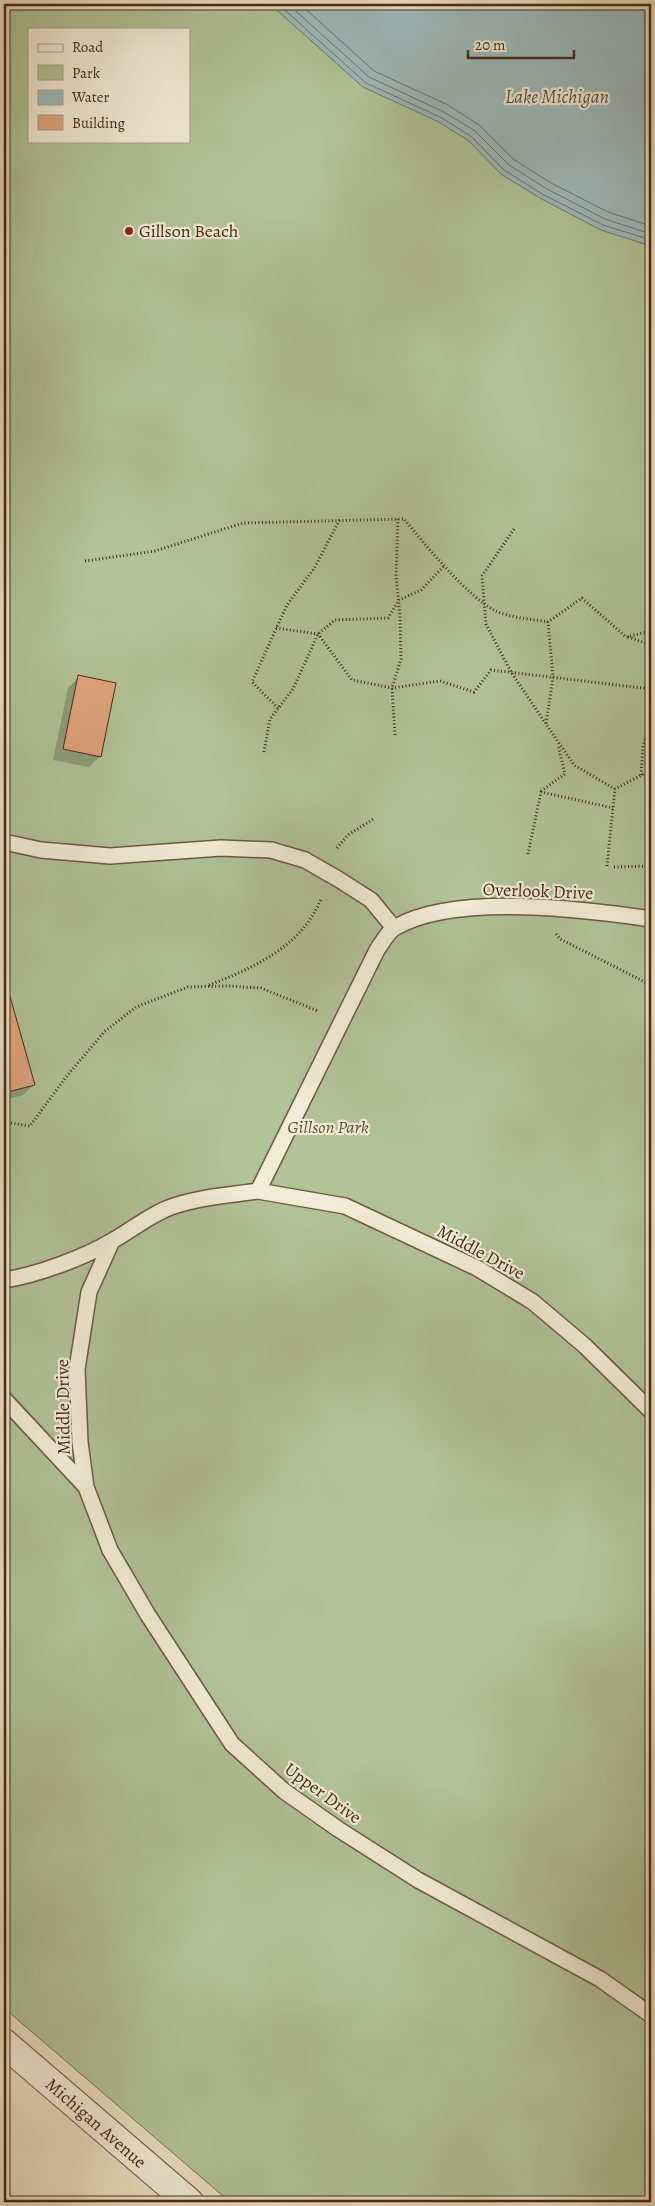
<svg xmlns="http://www.w3.org/2000/svg" width="655" height="2206" viewBox="0 0 655 2206" font-family="Alegreya,serif">
<rect width="100%" height="100%" fill="#ebe0c1"/>
<filter id="stains"><feTurbulence type="fractalNoise" baseFrequency=".004" numOctaves="4"/><feColorMatrix values="0 0 0 0 .2 0 0 0 0 .09 0 0 0 0 .02 0 0 0 .5 -.17"/></filter>
<radialGradient id="worn" r=".72"><stop offset=".6" stop-color="#630" stop-opacity="0"/><stop offset="1" stop-color="#630" stop-opacity=".3"/></radialGradient>
<path fill="#b1c397" stroke="#7a7758" fill-rule="evenodd" d="M4,4H270L363,87L439,122L469,141L501,174L542,199L601,230L651,246V2202H230L4,2008ZM29,29H189V141H29Z"/>
<path fill="#9cbbbc" stroke="#78817b" d="M270,4H651V246L601,230L542,199L501,174L469,141L439,122L363,87Z"/>
<path fill="#0003" d="M79,677L100,756L89,767L53,760L68,688Z
M4,976L34,1084L23,1095L4,1100Z"/>
<g fill="none" stroke-linecap="round" stroke-linejoin="round">
<path stroke="#70736a" stroke-width="1" d="M278,4L366,83L442,118L472,137L504,170L544,195L603,225L651,240
M288,4L369,77L444,112L475,131L509,165L547,189L605,219L651,234
M300,4L374,71L448,105L479,125L513,159L551,183L608,212L651,226"/>
</g>
<path fill="#dfa47d" stroke="#432b19" d="M78,675L116,683L101,757L63,749Z
M4,975L35,1085L4,1093Z"/>
<g fill="none" stroke-linecap="round" stroke-linejoin="round">
<g stroke="#6d5843" stroke-width="18">
<path id="service" d="M4,842L41,850L110,856L221,848L271,850L305,860L338,879L371,900L394,928
M258,1191L345,1206L477,1268L533,1302L585,1346L651,1411
M112,1241L89,1292L77,1369L80,1442L86,1487L110,1550L148,1615L232,1744L284,1791L338,1829L418,1880L600,1979L651,2015
M4,1280C37,1275 83,1258 112,1241C132,1230 149,1215 171,1207C199,1197 230,1195 258,1191L377,950C382,943 388,931 396,927C456,893 584,909 651,919
M4,1399L86,1487"/>
</g>
<g stroke="#6d5843" stroke-width="30">
<path id="minor" d="M4,2043L189,2202"/>
</g>
<path stroke="#432b19" stroke-width="3" stroke-dasharray="1 2.5" stroke-linecap="butt" d="M514,529L482,576L486,624L511,672L546,724
M85,561L155,551L243,523L404,519C425,544 467,597 496,611C511,618 532,619 548,622
M276,628L318,634L352,680L392,688L440,681L474,692L491,670L651,689
M628,637L651,645
M278,708L252,682L287,605L315,567L340,519
M395,735L392,688L401,659L400,616L396,576L398,519
M264,752L270,719L293,689L318,634L335,620L388,618L399,600L421,590L445,565
M641,775L643,746L651,722
M615,789L574,765L546,724L553,677L548,622L582,598L626,637L651,631
M541,791L565,774L558,745
M337,848L348,835L375,818
M528,854L541,792L613,808
M607,866L615,789L651,770
M614,867L651,866
M556,934L560,939L651,985
M209,985C254,968 302,946 321,899
M4,1122L30,1126L66,1077L104,1032L136,1007L188,987L228,986L261,988L318,1011"/>
<use href="#service" stroke="#f2ebd7" stroke-width="15"/>
<use href="#minor" stroke="#f2ebd7" stroke-width="28"/>
</g>
<circle fill="#8f2418" stroke="#f2ebd7" stroke-width="2" cx="129" cy="231" r="5"/>
<g text-anchor="middle" dominant-baseline="central" stroke-width="4.5" stroke-linejoin="round" paint-order="stroke">
<g font-size="18" fill="#432b19" stroke="#f2ebd7" text-anchor="start">
<text x="139" y="231">Gillson Beach</text>
</g>
<g font-size="18" fill="#432b19" stroke="#f2ebd7">
<text transform="translate(538 891) rotate(2)">Overlook Drive</text>
<text transform="translate(481 1252) rotate(28)">Middle Drive</text>
<text transform="translate(63 1407) rotate(-91)">Middle Drive</text>
<text transform="translate(323 1793) rotate(36)">Upper Drive</text>
<text transform="translate(96 2123) rotate(41)">Michigan Avenue</text>
</g>
<g font-size="18" font-style="italic" fill="#5e5138" stroke="#f2ebd7">
<text x="328" y="1127">Gillson Park</text>
</g>
<g font-size="19" font-style="italic" fill="#594f42" stroke="#f2ebd7">
<text x="557" y="97">Lake Michigan</text>
</g>
</g>
<rect width="655" height="2206" fill="none" stroke="#ebe0c1" stroke-width="20"/>
<rect x="5" y="5" width="645" height="2196" fill="none" stroke="#432b19" stroke-width="2.5"/>
<rect x="10" y="10" width="635" height="2186" fill="none" stroke="#432b19"/>
<rect x="28" y="28" width="162" height="115" fill="#f2ebd7" stroke="#ac9e8b"/>
<rect x="38" y="44" width="25" height="8" fill="#f2ebd7" stroke="#ac9e8b"/>
<text x="72" y="52" font-size="15" fill="#432b19">Road</text>
<rect x="38" y="65" width="25" height="15" fill="#b1c397" stroke="#ac9e8b"/>
<text x="72" y="78" font-size="15" fill="#432b19">Park</text>
<rect x="38" y="90" width="25" height="15" fill="#9cbbbc" stroke="#ac9e8b"/>
<text x="72" y="102" font-size="15" fill="#432b19">Water</text>
<rect x="38" y="115" width="25" height="15" fill="#dfa47d" stroke="#ac9e8b"/>
<text x="72" y="128" font-size="15" fill="#432b19">Building</text>
<path d="M468 50v8h106v-8" fill="none" stroke="#432b19" stroke-width="2.5"/>
<text x="475" y="50" font-size="15" fill="#432b19" stroke="#f2ebd7" stroke-width="4" paint-order="stroke">20 m</text>
<rect width="100%" height="100%" filter="url(#stains)"/>
<rect width="100%" height="100%" fill="url(#worn)"/>
</svg>
